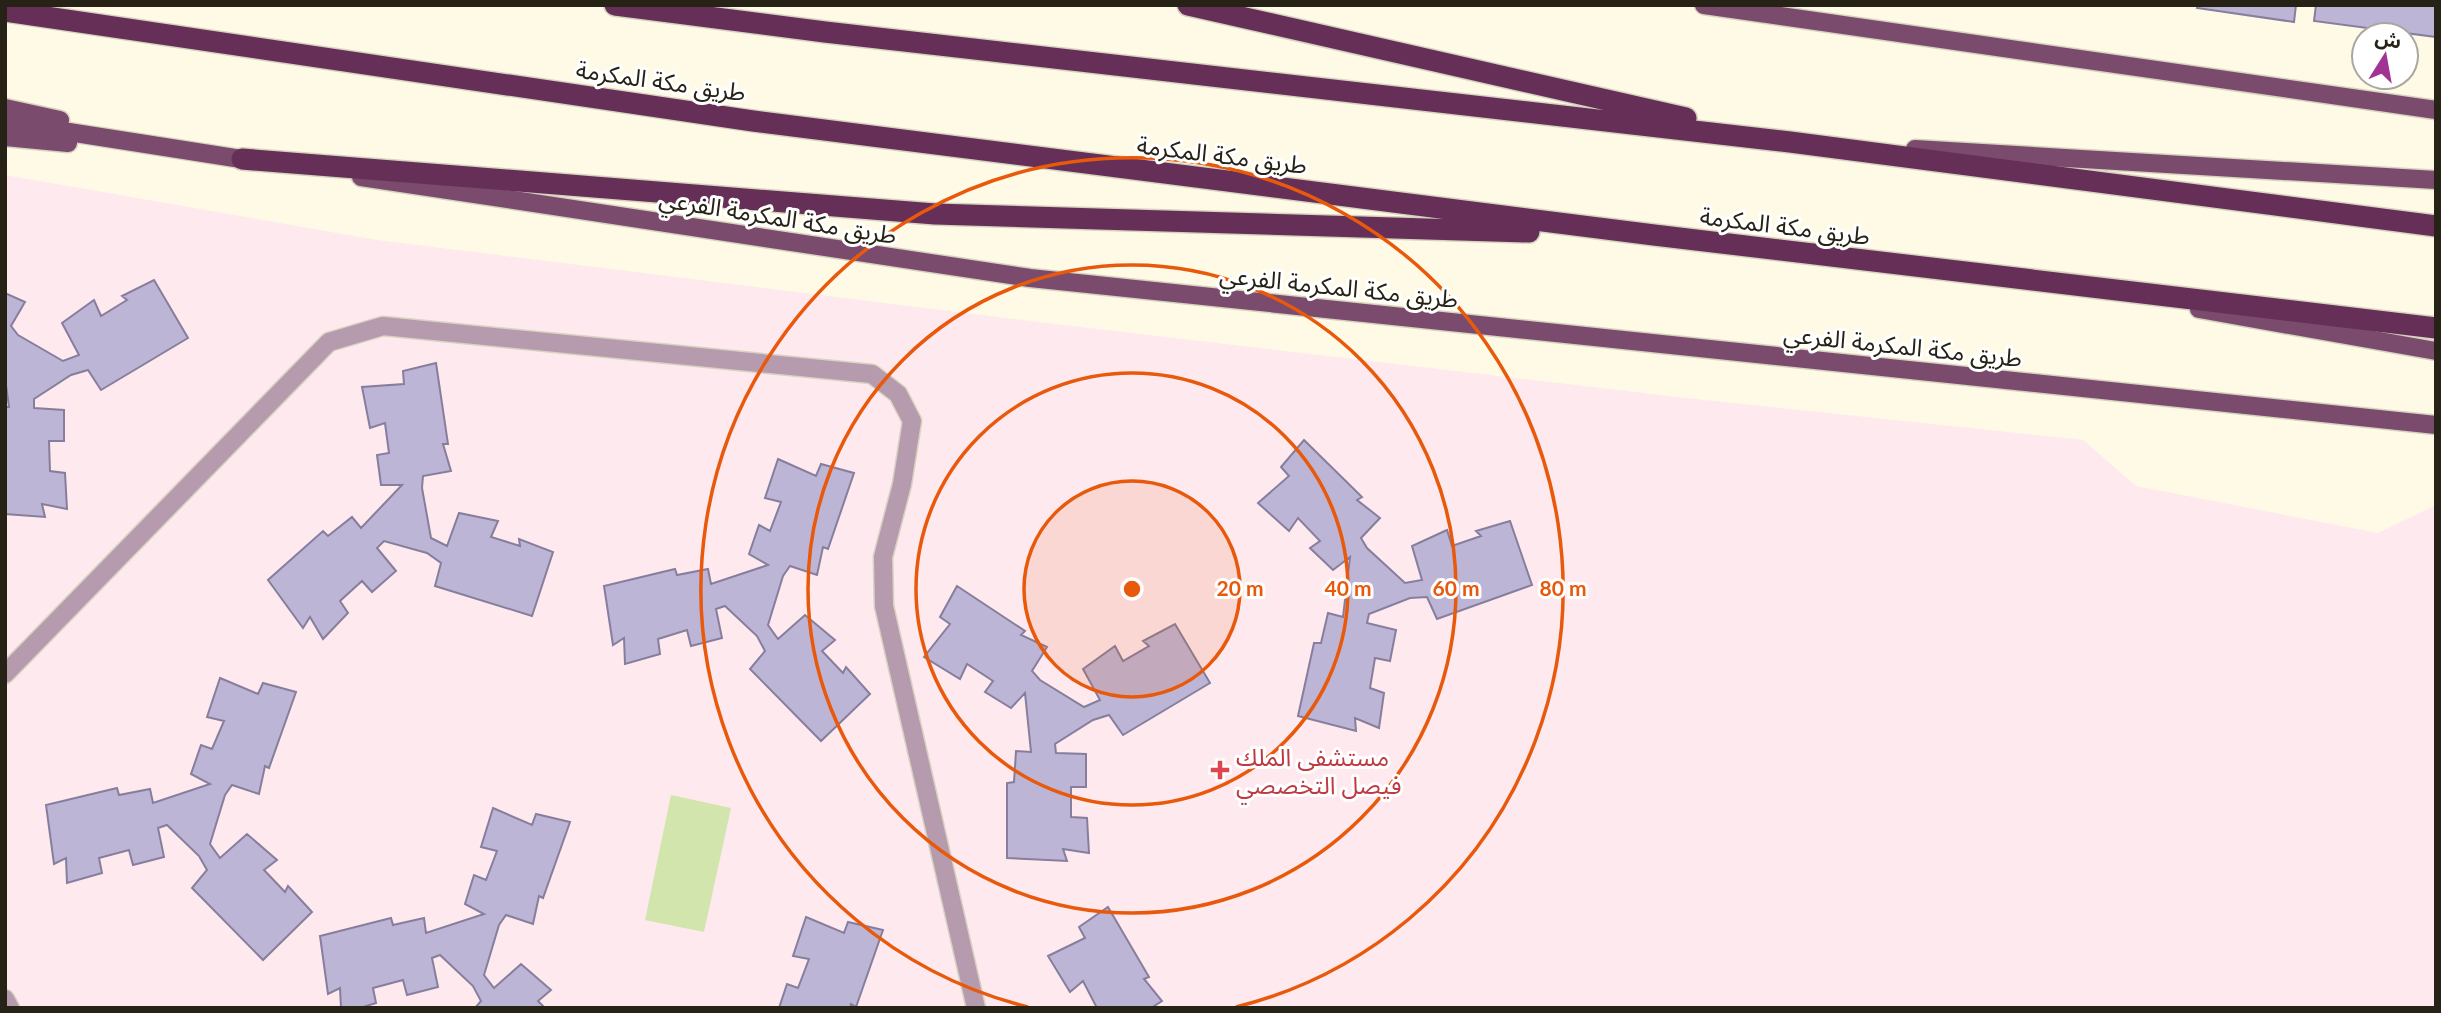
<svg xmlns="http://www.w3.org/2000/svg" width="2441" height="1013" viewBox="0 0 2441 1013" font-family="Lato,'Noto Sans Arabic',sans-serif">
<rect width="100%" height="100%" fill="#fefae5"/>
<path fill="#fee9ef" d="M5,175L377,240L1030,321L1677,397L2083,440L2136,486L2378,533L2436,505V1008H5Z"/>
<path fill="#d2e5ad" d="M671,795L731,808L704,932L645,920Z"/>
<path fill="#bdb5d5" stroke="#867e9c" stroke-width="2" d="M2198,5H2296L2294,22L2197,8Z
M2316,5H2436V37L2314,21Z
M154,280L188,338L101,390L88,370L71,375L34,399V408L64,410V441H49L50,471L65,473L67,509L42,504L45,517L5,514V407H9L5,378V293L25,302L11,326L18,335L63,361L79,355L62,323L94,300L101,316L127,300L122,296Z
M436,363L448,444H443L451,471L423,476L422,488L431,538L447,546L459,513L498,521L491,537L520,546L519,539L553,552L532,616L435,586L441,563L427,553L384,541L377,548L396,571L372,592L362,581L340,601L348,613L323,639L310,617L303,628L268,580L323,531L328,536L352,517L361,528L402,485H381L377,455L389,453L385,423L370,428L362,387L404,384L403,371Z
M1304,440L1362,497L1357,500L1380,518L1361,538L1367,548L1405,583L1422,580L1412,546L1447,530L1452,546L1481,536L1476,531L1510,521L1532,585L1437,619L1427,597L1410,598L1369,614L1367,623L1396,630L1390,661L1375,658L1370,688L1384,693L1379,728L1355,718L1356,731L1298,716L1314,643H1321L1328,613L1343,617L1350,557L1333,570L1310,548L1320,541L1298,518L1289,531L1258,503L1289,476L1281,467Z
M778,459L816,476L821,464L854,473L828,549L823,547L817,575L790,566L783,576L768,625L778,639L805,615L835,640L822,651L843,673L846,667L870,694L821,741L750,669L765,651L757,636L725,606L716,609L722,638L691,646L687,630L658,639L660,654L625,664L624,638L613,645L604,586L675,569L677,575L708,569L711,584L768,565L749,554L759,525L770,531L781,502L765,498Z
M957,586L1025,631L1021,635L1047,647L1032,671L1040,680L1084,707L1100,700L1083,669L1115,646L1123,661L1149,646L1143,641L1175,624L1210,683L1123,735L1109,715L1093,720L1055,744L1056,753L1086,754V787H1071V817L1087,818L1089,853L1063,849L1067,861L1007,858V783L1014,782L1016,751L1031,752L1025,693L1011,708L985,692L993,681L967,664L960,679L924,657L950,624L940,617Z
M220,678L258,694L263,683L296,692L269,768L265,766L259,794L232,785L225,795L210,844L220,858L247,834L277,860L264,870L285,892L288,886L312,912L263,960L192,888L207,870L199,856L167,825L158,828L164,857L133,865L129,850L99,858L102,873L67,883L66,858L54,864L46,805L117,788L119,795L150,789L153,803L210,784L191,774L201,745L212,749L224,721L207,717Z
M493,808L532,825L536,814L570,822L543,898L539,896L533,924L506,915L499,925L484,975L494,988L521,964L551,990L538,1001L545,1008H475L481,1001L473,986L440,955L432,958L438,987L407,995L403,980L373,988L376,1003L360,1008H341L340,988L328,994L320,936L391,918L393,925L424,918L426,933L484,914L465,904L474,875L486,880L497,851L481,847Z
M1108,907L1149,977L1144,979L1162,1001L1151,1008H1097L1083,981L1070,992L1048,956L1085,938L1079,927Z
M806,917L844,933L848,922L883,930L856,1007L851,1004L850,1008H779L787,984L798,988L809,959L793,956Z"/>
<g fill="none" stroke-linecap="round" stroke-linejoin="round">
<g stroke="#d7d3c0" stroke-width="21">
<path id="minor" d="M5,674L329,342L383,326L872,374L898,394L912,421L902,484L883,557L884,606L976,1008
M5,999L10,1008"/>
</g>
<g stroke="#d7d3c0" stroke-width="21">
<path id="major" d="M1704,5L2436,110
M5,108L60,120
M5,122L254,161
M5,137L68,143
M1915,149L2436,180
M361,177L1030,278L2436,425
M2199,309L2436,351"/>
</g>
<g stroke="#d7d3c0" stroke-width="24">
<path id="highway" d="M615,5L825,32L1790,142L2436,226
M1188,5L1686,118
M5,11L753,121L1654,235L2436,328
M242,159L935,214L1529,232"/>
</g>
<use href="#minor" stroke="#b69aad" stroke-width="18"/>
<use href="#major" stroke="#7b4b6e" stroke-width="18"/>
<use href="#highway" stroke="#652f57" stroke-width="21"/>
</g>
<circle cx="1132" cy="589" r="108" fill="#e8590c" fill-opacity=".12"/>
<g fill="none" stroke="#e8590c" stroke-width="3.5">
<circle cx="1132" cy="589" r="108"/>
<circle cx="1132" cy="589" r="216"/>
<circle cx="1132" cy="589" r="324"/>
<path d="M1028 1007A431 431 0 1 1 1236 1007"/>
</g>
<path fill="#e0444e" stroke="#fff" stroke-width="2.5" d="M1216.5 759.5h7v7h7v7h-7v7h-7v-7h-7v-7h7z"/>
<g text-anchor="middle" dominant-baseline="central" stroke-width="6" stroke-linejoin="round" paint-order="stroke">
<g font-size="24" fill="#262316" stroke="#fff">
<text transform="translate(661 80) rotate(8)">طريق مكة المكرمة</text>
<text transform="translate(1222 154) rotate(7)">طريق مكة المكرمة</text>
<text transform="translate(778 216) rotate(9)">طريق مكة المكرمة الفرعي</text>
<text transform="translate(1785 225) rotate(7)">طريق مكة المكرمة</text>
<text transform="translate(1339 286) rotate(6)">طريق مكة المكرمة الفرعي</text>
<text transform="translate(1903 345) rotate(6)">طريق مكة المكرمة الفرعي</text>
</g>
<g font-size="24" fill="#be3a42" stroke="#fff" text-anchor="start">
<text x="1236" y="756">مستشفى الملك<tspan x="1236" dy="28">فيصل التخصصي</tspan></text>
</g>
</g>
<circle cx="1132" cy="589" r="10" fill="#e8590c" stroke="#fff" stroke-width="3.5"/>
<g font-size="21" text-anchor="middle" font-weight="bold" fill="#e8590c" stroke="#fff" stroke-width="6" stroke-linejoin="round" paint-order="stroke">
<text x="1240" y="596">20 m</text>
<text x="1348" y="596">40 m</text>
<text x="1456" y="596">60 m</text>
<text x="1563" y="596">80 m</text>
</g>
<rect width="2441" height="1013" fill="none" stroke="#262316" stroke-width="14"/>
<g transform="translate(2385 56) rotate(11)"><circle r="33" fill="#ffffff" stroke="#a8a7a2" stroke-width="2"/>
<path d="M0-5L12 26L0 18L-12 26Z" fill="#a13392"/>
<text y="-10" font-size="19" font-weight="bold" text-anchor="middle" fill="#262316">ش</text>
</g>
</svg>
